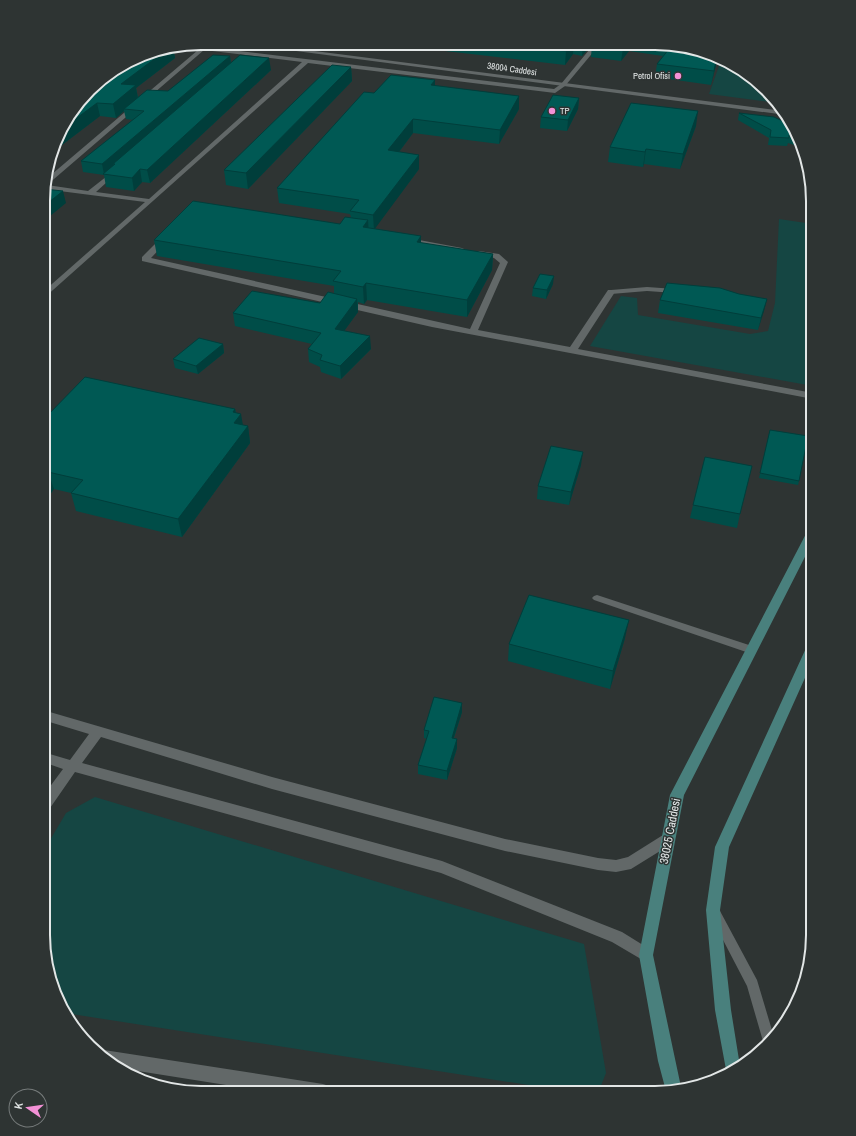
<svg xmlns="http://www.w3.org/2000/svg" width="856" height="1136" viewBox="0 0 856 1136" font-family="'Archivo Narrow',sans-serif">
<rect width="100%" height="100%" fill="#2e3433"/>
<path fill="#154643" d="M728,64L738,68H736C738,77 745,74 751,77C761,83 772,94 778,103L709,94L719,66Z
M779,219L813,224V386L590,346L621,296L637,298L638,315L750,334L768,331L775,303Z
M95,797L584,944L606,1073L598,1093H580L65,1013L59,1005L43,935V852L66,813Z"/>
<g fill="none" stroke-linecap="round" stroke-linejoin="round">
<path fill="#626868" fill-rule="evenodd" d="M339,43H344L338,51H334Z
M647,287L675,289L678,291L675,293L647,291L611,294L608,292L611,290Z
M597,595L755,647L757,650L755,653L752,654L594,600L592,598L594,596Z
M716,909L720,911L757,980L774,1037L765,1048L747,986L710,915L712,911Z"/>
<path fill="#626868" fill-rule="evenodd" d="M594,44H600L565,86L555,93L308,63L44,298V291L145,202L44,189L45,180L198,50L180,47L189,45L554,89L561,84ZM204,50L302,62L149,199L96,192L118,172L119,171L116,169L88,191L47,185Z
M163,236L170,238L151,258L470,329L500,263L494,258L475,253L479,251L499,254L508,262L478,330L570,347L608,290H611L615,292L578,349L813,393V399L432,327L142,261V257Z
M403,237L462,248L466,250L462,252L406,241H403Z
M43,710L272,777L505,839L598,858L616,860L628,857L663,835L668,833L673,835L675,839L673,843L631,869L616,872L598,870L505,851L272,789L101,737L82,763L442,861L622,932L651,950L653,955L651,960L646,962L612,942L441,873L75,772L48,811L43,813V796L63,769L43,762V752L70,760L89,734L43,720Z
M104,1050L323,1084L329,1086L331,1092H270L119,1068L113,1066L98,1053Z"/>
<path fill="#626868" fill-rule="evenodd" d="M235,43H253L783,111L786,115Z"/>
<path fill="#49807d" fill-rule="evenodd" d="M813,526V541L684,795L653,955L681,1087L666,1091L658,1061L639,955L670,795L808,530Z
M813,642V660L729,847L720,910L731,1010L740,1066L727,1075L715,1010L706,910L715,847L807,646L809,643Z"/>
</g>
<path fill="#004d48" d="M435,44H676L716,65L711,85L655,77L657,64L663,56L629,51L621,61L591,57L592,44L582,56L573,54L565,65L445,51Z
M173,48L175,58L136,88L138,97L168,91L230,56L231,63L271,70L150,183L142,182L134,191L106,187L104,175L83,172L81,161L133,120L126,119L124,111L116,118L100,116L54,151L64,122L150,51Z
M351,67L352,81L248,189L226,185L224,170Z
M435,80V86L519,109L499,144L413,133L399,152L419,155V169L374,229L421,243L493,254L492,270L467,317L367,300L364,304L358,302V312L344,331L371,349L341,379L321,372L320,367L309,362L308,349L312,344L235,326L233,313L320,303L334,294V286L157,256L154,240L340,224L351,217L350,214L279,203L277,188L374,93Z
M579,98L578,109L567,131L540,128L541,117Z
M739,113L797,131L800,147L788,143L787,146L768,145L769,138L738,120Z
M696,126L680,169L644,164L643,167L608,162L610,147Z
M553,284L546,299L532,296L533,288Z
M739,294L767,299L758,330L658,313L660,300Z
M223,344L224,353L198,374L175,368L173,359Z
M235,409L236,413L243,425L248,426L250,443L182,537L76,511L71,493L54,489L51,493L44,491V419Z
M769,434L799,481L798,485L759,478Z
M581,465L569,505L537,499L538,486Z
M693,505L740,514L737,528L690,518Z
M625,638L610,689L508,661L509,644Z
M462,703V712L454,738L457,748L447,780L418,774V765L427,739L424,738V730Z"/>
<path fill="#003e3b" d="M572,44H574L573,54L565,65L566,51Z
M583,44H593L582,56Z
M626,44H630L629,51L621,61L623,48Z
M169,48H173L175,58L136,88L138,99L124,109V111L116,118L113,104L121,84Z
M230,56L231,65L115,164H113L114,167L104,174L102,164Z
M269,58L271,70L150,183L147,170Z
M716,60V65L711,85L714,71Z
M351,67L352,81L248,189L246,173Z
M435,80V94L431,85Z
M519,96V109L499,144L500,130Z
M579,98L578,109L567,131L568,120Z
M97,103L100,116L54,151L62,129Z
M698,111L696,126L680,169L683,154Z
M413,119V133L389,165L388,150Z
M646,149L644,164L643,167L645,152Z
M419,155V169L374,230L373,215Z
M140,169L142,182L134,191L132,178Z
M63,191L66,203L44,221V206Z
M368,220L369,236L363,227Z
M421,236V252L417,242Z
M493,254L492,270L467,317V300Z
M554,276L553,284L546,299L547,290Z
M366,283L367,300L364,304L363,287Z
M357,299L358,312L336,342L335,329Z
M767,299L764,311L758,330L761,318Z
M370,336L371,349L341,379L340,366Z
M223,344L224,353L198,374L196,366Z
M235,409L237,420L241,414L244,431L237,440L233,412Z
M248,426L250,443L182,537L178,519Z
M583,452L581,465L569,505L571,492Z
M48,472L54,489L51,493L45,475Z
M629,620L625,638L610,689L613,671Z
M462,703V712L451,746L452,738Z
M457,739V748L447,780V771Z"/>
<path fill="#005954" stroke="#003e3b" d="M497,44H572L566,51Z
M593,44H626L623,48Z
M672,44H676L716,60L714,71L657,64L673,44Z
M169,48L121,84L136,85L113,104L97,103L62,129L64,122L97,82L150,51Z
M213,55L230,56L102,164L81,161L144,111L124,109L147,90L168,91Z
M240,55L269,58L147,170L140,169L132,178L103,174L115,164H113Z
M332,65L351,67L246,173L224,170Z
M391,75L435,80L431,85L519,96L500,130L413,119L388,150L419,155L373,215L350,211L359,200L277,188L364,92L374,93Z
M553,95L579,98L568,120L541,117Z
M631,103L698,111L683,154L646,149L645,152L610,147Z
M739,113L774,117L793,126L797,131L798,138L789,135V138L770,137L771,130Z
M44,189L63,191L44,206Z
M193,201L340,224L345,217L360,219L368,220L363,227L421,236L417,242L493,254L467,300L366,283L363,287L333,281L341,271L154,240Z
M540,274L554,276L547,290L533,288Z
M667,283L720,288L739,294L767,299L761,318L660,300Z
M252,291L320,303L328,292L357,299L335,329L370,336L340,366L320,360L322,355L308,349L321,333L233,313Z
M199,338L223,344L196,366L173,359Z
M85,377L235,409L233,412L241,414L234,423L248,426L178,519L71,493L83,480L48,472L45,475H44V419Z
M770,430L808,436L799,481L760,473Z
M551,446L583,452L571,492L538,486Z
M705,457L752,466L740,514L693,505Z
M529,595L629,620L613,671L509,644Z
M434,697L462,703L452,738L457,739L447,771L418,765L429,731L424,730Z"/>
<g fill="#f391d6" stroke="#2e3433" stroke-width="1.5">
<circle cx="678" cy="76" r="4"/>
<circle cx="552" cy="111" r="4"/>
</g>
<g text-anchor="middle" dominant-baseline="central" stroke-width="3" stroke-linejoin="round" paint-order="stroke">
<g font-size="9" fill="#e2e6e6" stroke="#2e3433">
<text transform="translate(512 69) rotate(8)">38004 Caddesi</text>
</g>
<g font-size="9" fill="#e2e6e6" stroke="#2e3433" text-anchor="end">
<text x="670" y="76">Petrol Ofisi</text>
<text x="560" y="111" text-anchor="start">TP</text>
</g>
<g font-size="12" fill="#e2e6e6" stroke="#2e3433">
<text transform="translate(670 831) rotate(-79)">38025 Caddesi</text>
</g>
</g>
<path d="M0 0H856V1136H0ZM201 50H655A151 151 0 0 1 806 201V935A151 151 0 0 1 655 1086H201A151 151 0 0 1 50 935V201A151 151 0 0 1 201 50Z" fill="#2e3433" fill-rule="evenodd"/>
<path fill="none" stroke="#e2e6e6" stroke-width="2" d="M201 50H655A151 151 0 0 1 806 201V935A151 151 0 0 1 655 1086H201A151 151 0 0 1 50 935V201A151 151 0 0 1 201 50Z"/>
<g transform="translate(28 1108) rotate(283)"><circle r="19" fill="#2e3433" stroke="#767b7b"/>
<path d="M0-3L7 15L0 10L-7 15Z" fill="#f391d6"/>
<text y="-6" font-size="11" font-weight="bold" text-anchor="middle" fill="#e2e6e6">K</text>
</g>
</svg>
